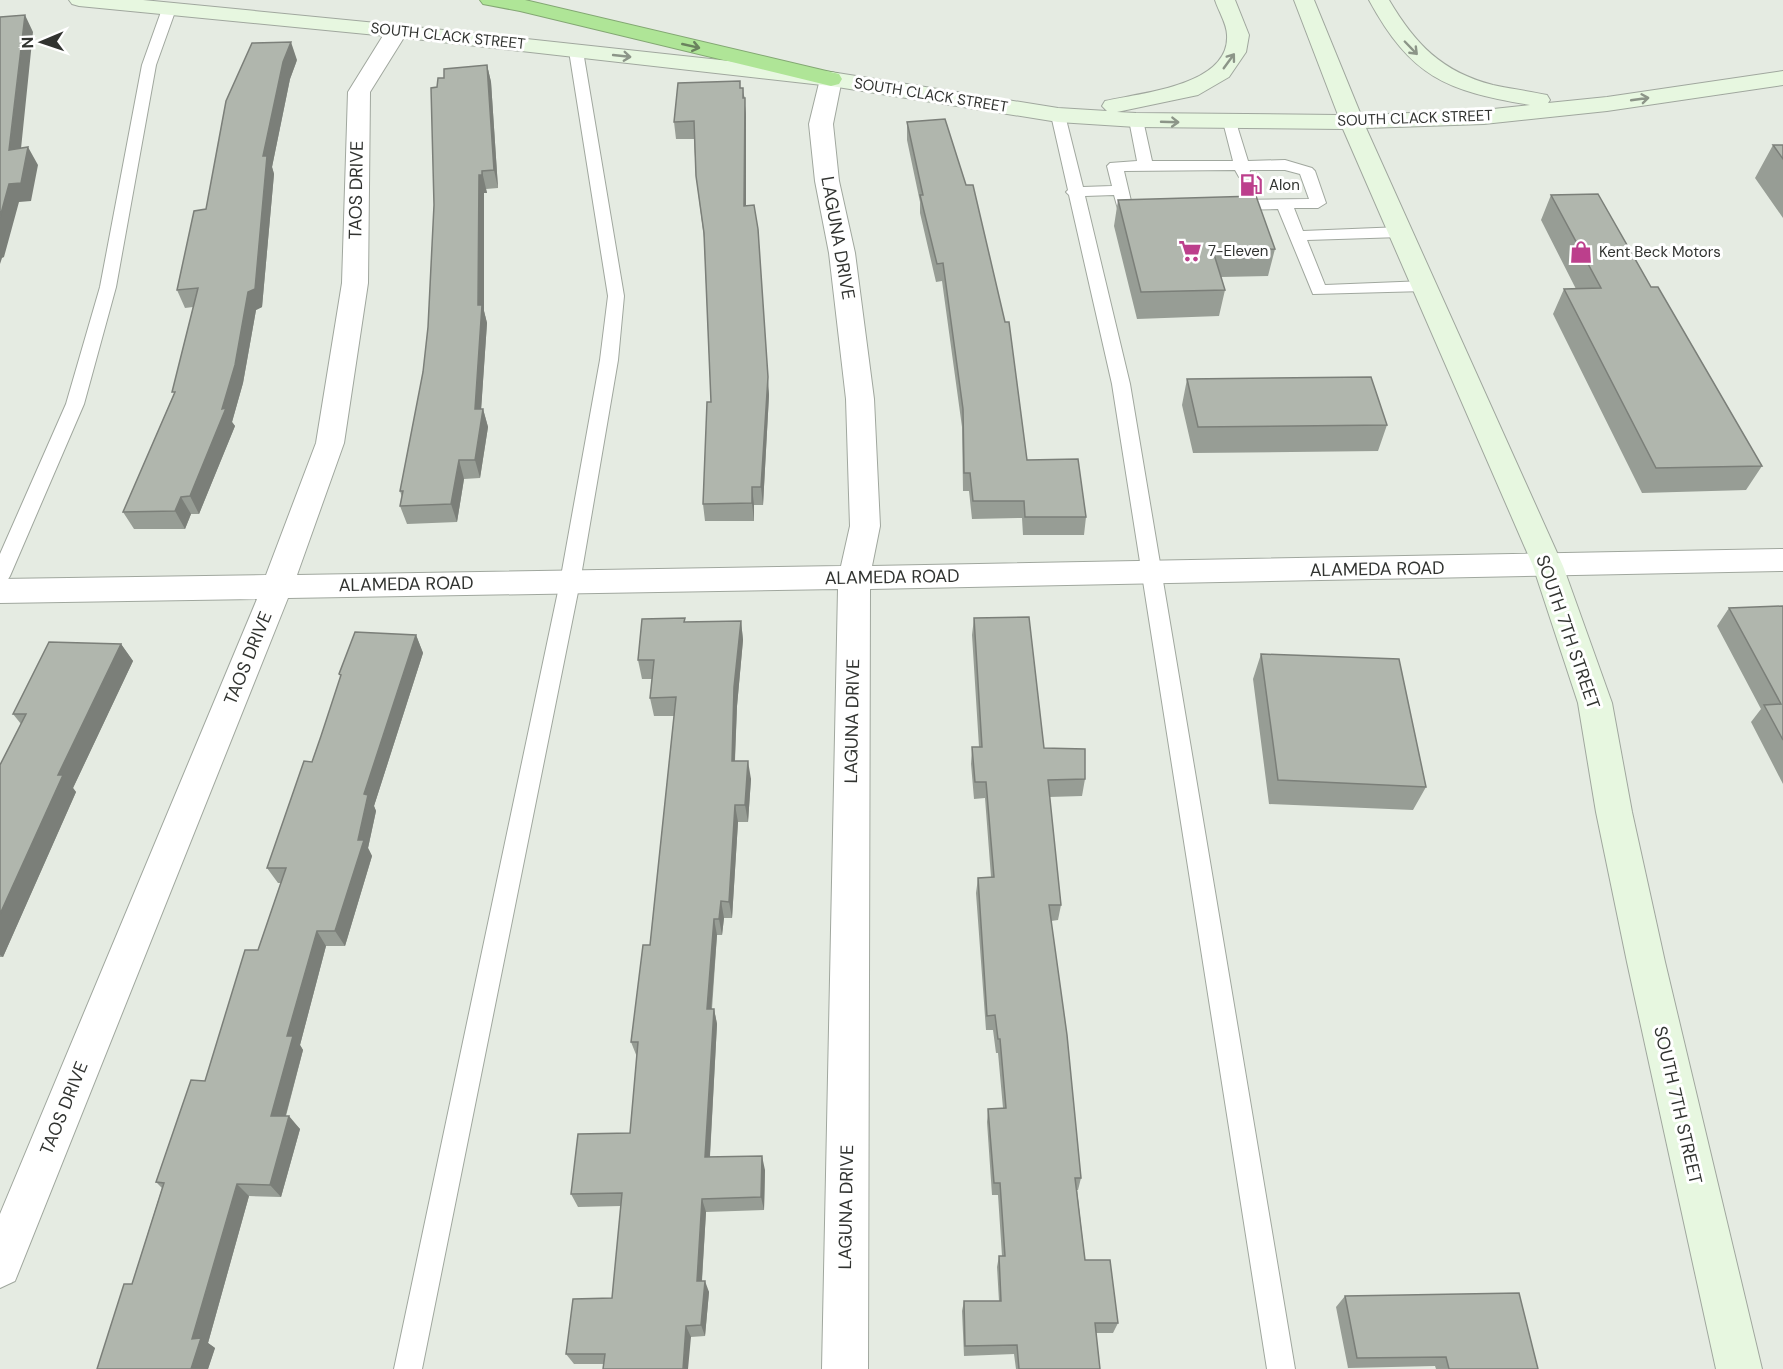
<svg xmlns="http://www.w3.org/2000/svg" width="1783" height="1369" viewBox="0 0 1783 1369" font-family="'DM Sans',sans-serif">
<rect width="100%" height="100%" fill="#e5ebe2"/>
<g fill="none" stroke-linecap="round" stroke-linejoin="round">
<g stroke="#a0a79e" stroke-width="2">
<path id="service" d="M169,5L176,9L156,65L116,287L84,404L10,576L7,581L0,583V554L66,404L100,287L142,65L162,9Z
M576,47L583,51L624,296L618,360L580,582L422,1369H394L560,582L600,360L608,296L569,51Z
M1058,111L1065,115L1083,187L1112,186L1107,166L1110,163L1137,161L1129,120L1131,117H1141L1143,120L1152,161H1233L1223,122L1225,119H1235L1248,161L1285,160L1312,168L1315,171L1326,203L1318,208H1294L1303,231L1401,227L1409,232L1401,237L1307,240L1325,285L1425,281L1433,286L1425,291L1313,294L1278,209L1232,210L1224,205L1232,200L1309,199L1300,174L1285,170H1250L1249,177H1239L1235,170L1124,171L1131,201H1144L1152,206L1144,211L1118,209L1114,195L1085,196L1130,384L1295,1369H1267L1112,384L1069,195L1066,192L1068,190L1051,115Z"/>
</g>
<g stroke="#a0a79e" stroke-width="2">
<path id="minor" d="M397,25L405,26L408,31L370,92L368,283L344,443L297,575L841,566L850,526L846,399L829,253L815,181L809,124L820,79L823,74L831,72L839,74L842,79L833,124L839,181L855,253L874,399L880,526L872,566L1783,549V571L870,589L868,1369H822L838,589L288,598L15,1281L0,1288V1214L257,599L0,603V579L266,575L316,443L342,283L348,92L389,26Z"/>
</g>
<g stroke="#a0a79e" stroke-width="2">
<path id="secondary" d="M69,0H143L397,25L831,72L1058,108L1107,111L1102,106L1105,101C1139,93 1230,86 1227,35C1227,24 1218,10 1215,0H1235L1249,35L1246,52L1229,77L1198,95L1117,112L1136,113L1338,115L1294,0H1314L1361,115L1484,110L1530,105C1446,91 1411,77 1369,0H1389C1415,44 1442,72 1493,85C1511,89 1529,91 1547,95L1550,100L1548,103L1607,97L1783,71V85L1607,111L1484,124L1366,128L1563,566L1612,703L1632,812L1665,962L1762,1369H1716L1627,962L1596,812L1578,703L1533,566L1343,129L1136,127L1058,122L831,86L397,37L79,6L72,4Z"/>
</g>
<g stroke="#83a773" stroke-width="2">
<path id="motorway" d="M480,0H525L839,74L842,79L839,84L831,86L520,11L483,4Z"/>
</g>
<use href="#service" fill="#fff" fill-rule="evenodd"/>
<use href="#minor" fill="#fff" fill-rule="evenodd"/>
<use href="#secondary" fill="#e7f7e0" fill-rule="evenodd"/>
<use href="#motorway" fill="#afe597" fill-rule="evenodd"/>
</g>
<path fill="#979d95" d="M297,60L290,79L272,167L274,174L262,307L256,310L243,383L232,422L235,426L199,514H191L185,529H134L123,512L174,394L193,307L185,308L177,290L206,209Z
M487,65L491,82L498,188L486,189L487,193H484V311L487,323L481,409H483L488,427L480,478L464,479L457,522L407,524L400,506L402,497L400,491L423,372L428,327L434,205L437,87Z
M741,88L745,98L746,115V205L769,395L763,505H754V521H705L703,504L711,402L704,238L696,176L694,139H676L674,122Z
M907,122L1027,460L1086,517L1084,535H1023L1022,518L972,519L969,491H963L962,427L942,281L936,282L920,213V202L907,140Z
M1773,145H1783V218L1755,178Z
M1551,195L1651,287L1762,466L1746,490L1642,493L1553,314L1564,289H1576L1541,220Z
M1118,200L1275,249L1268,276L1221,277L1225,290L1219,316L1137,319L1114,226Z
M1187,379L1387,425L1378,451L1193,453L1182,405Z
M1783,606V784L1751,722L1761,709L1717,626L1729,608Z
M974,618L1044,748L1085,779L1082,796L1049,797L1061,905L1058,920L1051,921L1081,1178L1078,1190H1077L1085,1260L1118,1323L1113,1333H1096L1100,1369H1016L1014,1354L964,1356L962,1311L964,1301H999L997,1267L999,1256H1002L998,1195H992L987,1122L988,1109L1003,1108L998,1053H996L993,1030H986L976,893L978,878L991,877L985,798L974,799L971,764L972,747H979L972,635Z
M741,621L743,640L737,706L735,761L751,779L748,822H738L732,918H724L722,935H717L712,1009H714L717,1024L710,1157L765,1170L764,1210L706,1212L702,1281L709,1292L705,1336L691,1337L604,1364H574L566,1354L612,1298L621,1206L578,1207L571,1194L630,1133L637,1057L631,1042L650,945L674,716H654L650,698L652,679H642L638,660L685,622Z
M416,635L423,653L374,806L376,811L368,848L372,856L345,946H326L300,1045L303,1050L286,1116L300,1129L281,1197L249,1196L208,1343L215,1348L208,1369H97L132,1284L162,1188L156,1182L205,1081L258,950L281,883H278L267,868L312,762L321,736L341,677L339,674Z
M121,644L133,661L73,788L76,792L3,957H0V765L21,724L13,714Z
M1261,654L1426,787L1413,810L1269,804L1253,679Z
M1345,1296L1538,1369H1436L1435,1366L1348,1368L1336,1307Z"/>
<path fill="#7b7f79" d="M25,15L33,32L19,168L9,150Z
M291,42L297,60L290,79L272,167L274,174L262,307L256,310L243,383L232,422L235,426L199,514L190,496L222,409L263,156L283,62Z
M487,65L491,82L498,188L494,170Z
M743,88L746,115V224L744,206Z
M28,147L38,165L31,201L19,202L4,257L2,258L0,264V217L9,184Z
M482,171L487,193H484V311L487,323L480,426L483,409L488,427L480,478L475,460V409L478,305L479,175Z
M758,229L769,395L763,505L761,487Z
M459,460L464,479L457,522L451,504Z
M752,487L754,505V521L752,503Z
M181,497L191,514L185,529L175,511Z
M741,621L743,640L737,706L734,779L732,761L734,687Z
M416,635L423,653L374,806L376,811L368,848L372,856L345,946L335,931L358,840L364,794Z
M121,644L133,661L73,788L76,792L3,957L0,955V914L58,775Z
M748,761L751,779L748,822L745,805Z
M735,805L738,822L732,918L729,902Z
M721,901L724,918L722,935L719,919Z
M714,919L717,935L710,1024L707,1009Z
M317,931L326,946L300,1045L303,1050L282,1129L271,1116L287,1036Z
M714,1009L717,1024L709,1171L705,1157Z
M289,1116L300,1129L281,1197L270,1185Z
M762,1156L765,1170L764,1210L761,1197Z
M237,1184L249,1196L208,1343L215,1348L208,1369H191L192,1339Z
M702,1199L706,1212L701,1293L697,1281Z
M705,1281L709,1292L705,1336L701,1325Z
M686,1326L691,1337L688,1369H683Z"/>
<path fill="#b0b6ad" stroke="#7b7f79" stroke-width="1.5" d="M25,15L9,150L28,147L21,183L9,184L0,217V17Z
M291,42L283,62L263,156H267L255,289L248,292L235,365L222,409L226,408L190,496L181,497L175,511L123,512L175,392H172L198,288L177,290L194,211L206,209L226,101L252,43Z
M487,65L494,170L482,171V175H479L478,305H482L475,409H483L475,460H459L451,504L400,506L403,491H400L423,372L428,327L434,205L431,88L437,87L438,78H444V69Z
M740,81V88H743V98H745L744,206L754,205L758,229L768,377L761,487H752V503L703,504L707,402H711L704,233L696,176L694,121L674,122L678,83Z
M945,119L966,185H973L1005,322H1009L1027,460L1078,459L1086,517H1025L1024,501H973L970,473H964L963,409L943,263L937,264L920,195H923L907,122Z
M1773,145H1783V159Z
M1598,194L1651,287H1658L1762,466L1656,468L1564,289L1601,288L1551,195Z
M1256,196L1275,249L1213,251L1225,290L1141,292L1118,200Z
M1371,377L1387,425L1198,427L1187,379Z
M1783,606V740L1764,705L1781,704L1729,608Z
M1029,617L1044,748L1085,749V779L1048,780L1061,905H1049L1067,1035L1081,1178H1075L1085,1260H1110L1118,1323H1095L1100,1369H1019L1017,1345L965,1346L964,1301H1001L999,1256H1005L1000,1183H994L988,1109L1006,1108L1000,1039H998L995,1015L987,1016L978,878L994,877L986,782H975L972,747H982L974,618Z
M685,618L684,622L741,621L734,687L732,761H748L745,805H735L729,902L721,901L719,919H714L707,1009H714L705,1157L762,1156L761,1197L702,1199L697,1281H705L701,1325L686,1326L683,1369H603L605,1354H566L573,1299L612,1298L622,1193L571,1194L578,1134L630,1133L638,1042H631L643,945H650L676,697L650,698L654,660H638L642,619Z
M355,632L416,635L364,794L368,795L358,840H364L335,931H317L287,1036H293L271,1116H289L270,1185L237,1184L192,1339L201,1338L191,1369H97L124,1284H132L164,1183L156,1182L191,1080L205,1081L245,950H258L286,868H267L304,761L312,762L321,736L341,675L339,674Z
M49,642L121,644L58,775H63L0,914V765L26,714H13Z
M1261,654L1399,659L1426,787L1278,780Z
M1519,1293L1538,1369H1449L1446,1357L1357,1358L1345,1296Z"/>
<defs><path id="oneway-shaft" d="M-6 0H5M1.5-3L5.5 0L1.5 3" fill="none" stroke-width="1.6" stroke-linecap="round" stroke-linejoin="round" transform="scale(1.5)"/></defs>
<use stroke="#6a835e" href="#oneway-shaft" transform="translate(691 46) rotate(13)"/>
<g stroke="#8c9588">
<use href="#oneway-shaft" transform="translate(1411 48) rotate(46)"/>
<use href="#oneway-shaft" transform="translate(622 56) rotate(6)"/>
<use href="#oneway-shaft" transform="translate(1229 61) rotate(-54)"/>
<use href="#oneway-shaft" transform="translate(1640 99) rotate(-8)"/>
<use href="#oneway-shaft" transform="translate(1170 122) rotate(2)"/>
</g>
<defs>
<g id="fuel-bare" transform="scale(1.8)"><path d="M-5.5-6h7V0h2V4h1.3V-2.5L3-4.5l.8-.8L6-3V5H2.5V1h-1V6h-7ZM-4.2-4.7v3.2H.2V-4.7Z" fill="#bc3f8c" stroke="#fff" stroke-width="2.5" paint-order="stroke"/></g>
<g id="supermarket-bare" transform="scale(1.8)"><path d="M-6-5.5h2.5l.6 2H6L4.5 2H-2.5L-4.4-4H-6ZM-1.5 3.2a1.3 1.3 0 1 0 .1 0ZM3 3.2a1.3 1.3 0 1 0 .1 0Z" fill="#bc3f8c" stroke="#fff" stroke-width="2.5" paint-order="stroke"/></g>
<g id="shop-bare" transform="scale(1.8)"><path d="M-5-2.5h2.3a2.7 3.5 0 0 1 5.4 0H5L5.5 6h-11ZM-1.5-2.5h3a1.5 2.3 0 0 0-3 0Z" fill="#bc3f8c" stroke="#fff" stroke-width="2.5" paint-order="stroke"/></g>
</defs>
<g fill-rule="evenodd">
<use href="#fuel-bare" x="1251" y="185"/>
<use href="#supermarket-bare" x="1190" y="251"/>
<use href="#shop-bare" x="1581" y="252"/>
</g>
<g text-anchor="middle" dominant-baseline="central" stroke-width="6" stroke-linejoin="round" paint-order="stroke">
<g font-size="15" fill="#313330" stroke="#fff">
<text transform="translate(448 36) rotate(6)">SOUTH CLACK STREET</text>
<text transform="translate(931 95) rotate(9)">SOUTH CLACK STREET</text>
<text transform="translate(1415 118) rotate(-2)">SOUTH CLACK STREET</text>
</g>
<g font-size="15" fill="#313330" stroke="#fff" text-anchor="start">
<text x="1269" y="185">Alon</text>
<text x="1208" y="251">7-Eleven</text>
<text x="1599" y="252">Kent Beck Motors</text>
</g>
<g font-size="18" fill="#313330" stroke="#fff">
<text transform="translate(356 190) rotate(-89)">TAOS DRIVE</text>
<text transform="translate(838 238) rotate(80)">LAGUNA DRIVE</text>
<text transform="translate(1377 569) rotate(-1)">ALAMEDA ROAD</text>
<text transform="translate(892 577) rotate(-1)">ALAMEDA ROAD</text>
<text transform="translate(406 584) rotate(-1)">ALAMEDA ROAD</text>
<text transform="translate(1568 632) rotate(71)">SOUTH 7TH STREET</text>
<text transform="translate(248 658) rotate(-68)">TAOS DRIVE</text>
<text transform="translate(852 721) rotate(-89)">LAGUNA DRIVE</text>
<text transform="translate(1678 1105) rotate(77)">SOUTH 7TH STREET</text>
<text transform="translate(64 1108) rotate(-68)">TAOS DRIVE</text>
<text transform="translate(846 1207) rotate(-89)">LAGUNA DRIVE</text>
</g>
</g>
<g transform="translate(42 42) rotate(268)" stroke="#ffffff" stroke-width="4.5" paint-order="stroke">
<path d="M0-4.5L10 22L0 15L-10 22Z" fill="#313330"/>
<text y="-9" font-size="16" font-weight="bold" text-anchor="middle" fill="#313330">N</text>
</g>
</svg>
